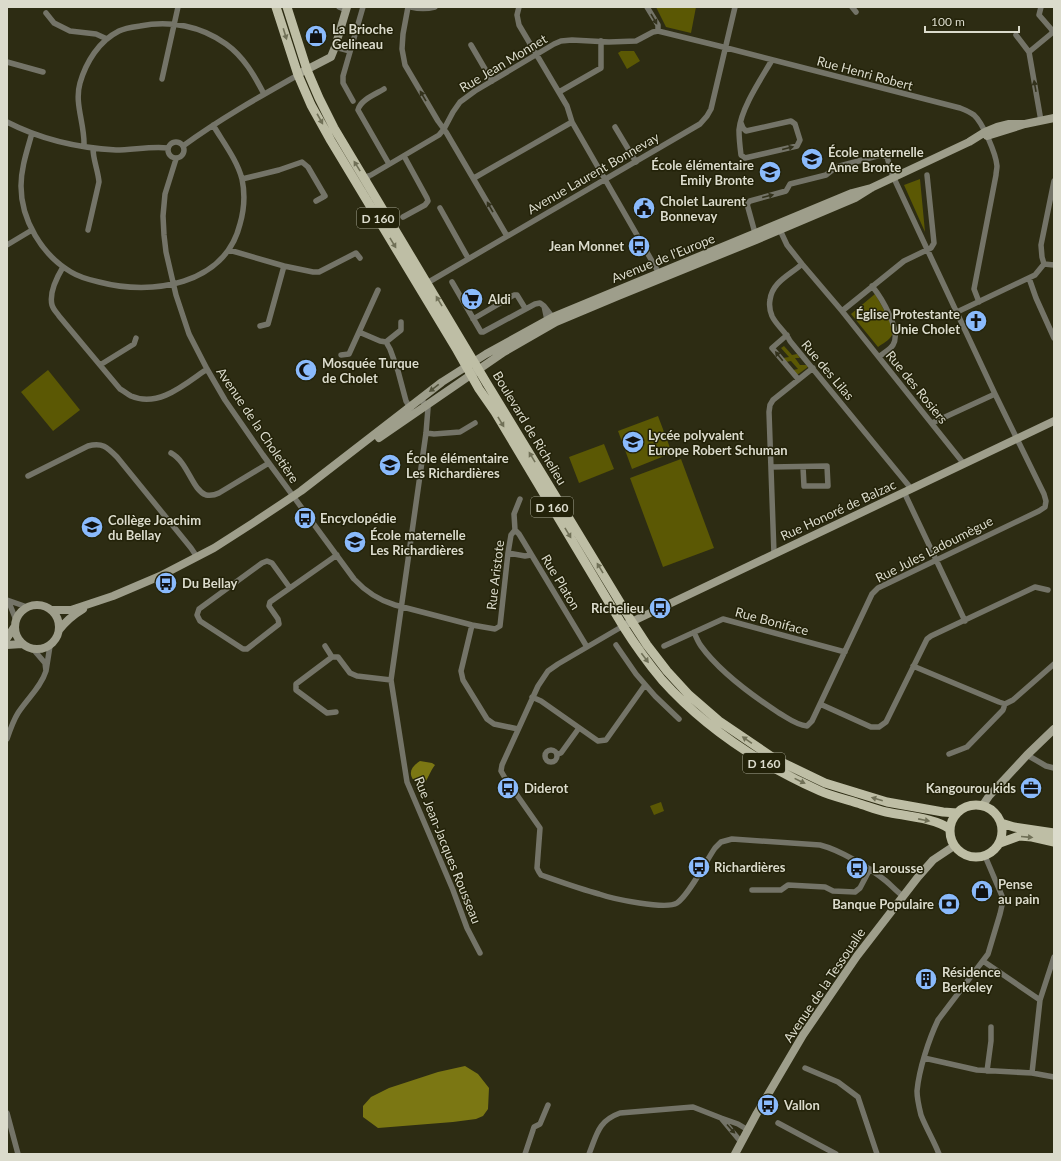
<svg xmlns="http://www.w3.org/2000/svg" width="1061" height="1161" viewBox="0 0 1061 1161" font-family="Lato,sans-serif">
<rect width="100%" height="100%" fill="#2d2c13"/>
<path fill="#5b5804" d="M656,7H696L691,33L666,27Z
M621,51H634L640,61L627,69L618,53Z
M920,179L925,232L904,185Z
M875,294C880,303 895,326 892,335C890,340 882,344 878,347L851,314Z
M784,346L792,355L797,354L800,358H795L800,365H806L808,367L797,375L793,370L798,369L791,361L786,362L783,358L789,357L781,348Z
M48,370L80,410L53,431L21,392Z
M658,416L672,453L632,469L618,431Z
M604,444L614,469L579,483L569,457Z
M681,459L714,548L663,567L630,478Z
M661,802L664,811L654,815L650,806Z"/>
<path fill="#7b7713" d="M420,761L432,763L435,765C430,771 427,782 422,786C408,779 407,769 420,761Z
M465,1066L478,1074L489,1088L488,1109L483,1116L476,1119L453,1122L378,1128L363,1117V1106L371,1097L389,1088L438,1072Z"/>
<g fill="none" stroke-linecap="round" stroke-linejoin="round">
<path stroke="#747468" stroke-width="5.5" d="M339,7L346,10
M408,7L403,34L402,49L405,65L438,121L446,132L507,236
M411,7C419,9 427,9 435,7
M519,7L517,15L519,25L567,106L572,122L660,275
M647,7L658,25V31
M852,7L856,12
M46,13L54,23L70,31L96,34L107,39
M1016,35L1029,52L1041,121
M471,45L492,81
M335,47L350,51
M1029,52L1052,33V30L1039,15L1041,7
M7,62L43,72
M162,79L178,7
M384,89C376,94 360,100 358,110L389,164
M559,92L601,68V41
M353,101L343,83V76L363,7
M7,122C40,139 79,148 116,150C133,150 151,146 168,148
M741,123L743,128L746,131L791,121L795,124L800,140L797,146L745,158L741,155C740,147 739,138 739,130C741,108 761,79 772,60
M615,127L636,162
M32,133C27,151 21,168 21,186C21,220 42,255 71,272C79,277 90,280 99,282C152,296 225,285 240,224C244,210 245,193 242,179C237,160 223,142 213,125
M168 150a8 8 0 1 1 16 0a8 8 0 1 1-16 0Z
M84,146C85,124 74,104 80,83C86,62 99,41 119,31C125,28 133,27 140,26C170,20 201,26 226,44C244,57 254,75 264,94
M183,146C220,119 259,97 298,75
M176,159L165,194L163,216L164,235L166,252L176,295L189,334L207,369L225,400L263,455L354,579C366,592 378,600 395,605L472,625L495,629L500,626L508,553L511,535L515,530L514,514L520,499
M474,178L572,122
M242,179L279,170L302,162L308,167L325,196L316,201
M367,181L368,176L371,175L439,135L444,129L453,112L460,102L475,91L554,44L561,41L572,40L609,42L636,41L653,32L658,31L719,46L960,108C965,110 970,112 974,115C983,123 996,154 997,166C997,169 996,172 996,175L974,289L979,302
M440,208L468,258
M403,217L425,205L428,201L427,198L404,156
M88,230L99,182C98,170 93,160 93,148
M780,230L787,245L802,264L842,311L964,464
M7,245L32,230
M229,250L284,266L313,272H319L356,253L360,258
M802,264C790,275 772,282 770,300C769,305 770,311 772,316C776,325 786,332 790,341L909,486L910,489
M1044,264L1042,257L1041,245L1054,181
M1044,264L1054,265
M63,267C57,277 49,293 52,305C53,309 57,313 59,316L120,389C124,391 127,394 131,396C159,408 185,384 207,369
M1029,278L1036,298L1054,338
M452,282L481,332H483L535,304L540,303L544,306
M427,283L700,124L707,116L711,109L735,7
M872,286C881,297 902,331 893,345C890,350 883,353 879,357
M378,290L359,332L380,341L386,342
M842,311L904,261L931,248L934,243L927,175
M957,312L1035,275L1044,264
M473,319L514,295H517L525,308
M547,320L544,306L554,319L553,320
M401,322V330L386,342L390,349L398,371L406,401L414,414
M260,326L268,324L284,266
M787,335L772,348L798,379
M341,355L349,354L359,332
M100,365L134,344L136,338
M421,399L428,408L426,433L391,680L407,782L453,890L467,928L480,953
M932,423L995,394
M426,433L434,434L460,432L475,423
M171,453C188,462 192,490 206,495C211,496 215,495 219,493L269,463
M771,467L827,466L828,486H804L803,467
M28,476L88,446C102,442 107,447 117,457L191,548L197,557
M904,492L965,621
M515,530L519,534L587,647
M508,553L525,556L531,555
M774,554L769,412L770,405L773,400L813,368
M290,588L272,563L267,561L262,563L199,609L197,615L200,621L243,649H247L279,624L278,619L269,606L270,602L337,555
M7,600L27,607
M7,602L10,605L16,620
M472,625L461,671L463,680L487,719L494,724L518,729
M623,626L558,664L548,671L538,686L502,765L501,771L505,778L540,828L537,868L539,872L541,875C561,882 580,889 599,894C613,899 666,910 677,903C689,895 706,861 715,848L721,842L732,839L820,845C840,850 870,868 886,881C892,886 897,892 903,896
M694,632C696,637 698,642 701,646C719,671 753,696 779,713C788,718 796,725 807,726L812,721L872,594L878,588L1039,511L1045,507L1046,501L1044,494L995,394L927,249L892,174L887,157L881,155L836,167L826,175L790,184L786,191L750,201L747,204L755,233
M616,645L636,674L655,696L679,719
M325,646L332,657H338L350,673L357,676L391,680
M664,646L723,619L845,652
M33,649L45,663L46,671L50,646
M332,657L296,684V690L327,713L336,712
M913,666L999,702L1005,704L1013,700L1054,664
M532,697L541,701L598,741L606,740L645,685
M820,704L871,727H879L886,722L927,639L931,636L1035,587L1048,590
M7,739C10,730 13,721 18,713C27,699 41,687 46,671
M545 756a6 6 0 1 1 12 0a6 6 0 1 1-12 0Z
M558,754L561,753L579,728
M949,754L967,747L1003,710L1005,704
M1027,755L1046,766L1054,768
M752,890H781L788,885L825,887L833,891L855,892L860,888L870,869
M983,961L1040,1000
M924,1058L977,1070L1032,1073L1054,1077
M805,1068L838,1082L858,1097L877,1154
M987,1071L991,1041V1027
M1032,1073L1040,1000L1054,957
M7,1113L18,1154
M778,1123L836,1154
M741,1142L721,1118L738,1124L748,1130
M525,1154L534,1127L540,1124L548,1105
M589,1154C597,1134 598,1121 620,1113L693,1107L721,1118
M939,1154C934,1141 926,1128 921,1115C919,1107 917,1099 917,1091C919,1069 929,1039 938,1020L988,954L1000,914L1003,901L1002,896L985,856"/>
<path stroke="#9e9e8b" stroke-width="8" d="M302,72L331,57L335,47L347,7
M987,136L1025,124L1054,118
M379,438L504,352L556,322L618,296L756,240L855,198L871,188L969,142L985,132L997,127L1009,124H1025
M15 627a22 22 0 1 1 44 0a22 22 0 1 1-44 0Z
M52,610H71L113,596L160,576L214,548L253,523L301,491L442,382L486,354L553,317L852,193L871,188
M627,624L1054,421
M59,630C66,621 73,615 83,609
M7,638L15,626
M7,645L22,644
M983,805L989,796L1027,755L1054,729
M735,1154L757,1113L803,1035L857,956L918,877L933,860L954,846"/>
<path stroke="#bebea5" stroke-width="9" d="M276,7L298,75L311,105L331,141L457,350L479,389L495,412L623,626C635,645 648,663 662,680C706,729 760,764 820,791C831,796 845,799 857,803C867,806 876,810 886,812C905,816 935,818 950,829
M287,7L307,70L319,98L334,128L486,382L632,622L647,645L667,671L689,695L719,721L775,759L825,783L887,802L943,812L957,813
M950 831a26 26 0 1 1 52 0a26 26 0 1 1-52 0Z
M1001,823L1014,827L1054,833
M1000,843L1019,836L1032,837L1054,842"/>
</g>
<defs><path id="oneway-solid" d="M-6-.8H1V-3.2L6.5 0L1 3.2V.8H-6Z"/></defs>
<g fill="#33321c">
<use href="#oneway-solid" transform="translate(654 19) rotate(60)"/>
<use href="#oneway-solid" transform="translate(1035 86) rotate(-100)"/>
<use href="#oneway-solid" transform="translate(423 96) rotate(-120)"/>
<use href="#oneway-solid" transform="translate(788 148) rotate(-14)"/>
<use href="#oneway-solid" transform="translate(768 196) rotate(-14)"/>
<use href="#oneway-solid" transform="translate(490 207) rotate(-120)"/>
<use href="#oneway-solid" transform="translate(779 356) rotate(-129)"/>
<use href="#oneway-solid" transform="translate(731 1129) rotate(48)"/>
</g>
<g fill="#707057">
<use href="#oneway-solid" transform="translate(285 34) rotate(73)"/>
<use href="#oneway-solid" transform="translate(320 119) rotate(61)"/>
<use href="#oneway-solid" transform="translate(357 166) rotate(-122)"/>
<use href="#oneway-solid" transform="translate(393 243) rotate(59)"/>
<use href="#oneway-solid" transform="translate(439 301) rotate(-121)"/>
<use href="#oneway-solid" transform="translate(501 422) rotate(59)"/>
<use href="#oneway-solid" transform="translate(532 457) rotate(-121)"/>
<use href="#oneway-solid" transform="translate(568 533) rotate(59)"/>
<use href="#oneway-solid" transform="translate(600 568) rotate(-121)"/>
<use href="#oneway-solid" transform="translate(645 658) rotate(53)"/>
<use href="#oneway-solid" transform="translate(747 740) rotate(-145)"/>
<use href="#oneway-solid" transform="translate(800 781) rotate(26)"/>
<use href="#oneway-solid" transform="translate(877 799) rotate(-164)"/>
<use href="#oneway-solid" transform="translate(924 820) rotate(11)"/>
<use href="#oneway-solid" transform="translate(1027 837) rotate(5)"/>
</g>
<use fill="#54543d" href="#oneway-solid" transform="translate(434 388) rotate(142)"/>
<defs>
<g id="shop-disc" transform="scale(1.15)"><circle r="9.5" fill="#8abafc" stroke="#232209"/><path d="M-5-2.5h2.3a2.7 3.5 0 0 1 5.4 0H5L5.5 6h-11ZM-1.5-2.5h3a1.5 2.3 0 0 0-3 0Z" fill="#111"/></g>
<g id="school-disc" transform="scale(1.15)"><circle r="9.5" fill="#8abafc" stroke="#232209"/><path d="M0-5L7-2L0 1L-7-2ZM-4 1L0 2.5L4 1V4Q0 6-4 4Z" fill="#111"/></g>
<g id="civic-disc" transform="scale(1.15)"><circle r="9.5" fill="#8abafc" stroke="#232209"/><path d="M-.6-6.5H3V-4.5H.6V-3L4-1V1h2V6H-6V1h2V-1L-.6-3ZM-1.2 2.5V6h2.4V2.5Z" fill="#111"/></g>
<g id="bus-disc" transform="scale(1.15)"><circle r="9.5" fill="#8abafc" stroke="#232209"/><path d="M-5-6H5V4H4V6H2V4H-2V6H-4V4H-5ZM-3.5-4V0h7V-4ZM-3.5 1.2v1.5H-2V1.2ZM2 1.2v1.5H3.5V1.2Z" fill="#111"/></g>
<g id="supermarket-disc" transform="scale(1.15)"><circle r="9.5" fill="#8abafc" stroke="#232209"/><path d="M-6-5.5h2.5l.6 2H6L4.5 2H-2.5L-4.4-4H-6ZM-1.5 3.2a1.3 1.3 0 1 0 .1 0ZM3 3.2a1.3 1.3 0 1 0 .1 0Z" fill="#111"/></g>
<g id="church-disc" transform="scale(1.15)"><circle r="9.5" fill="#8abafc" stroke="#232209"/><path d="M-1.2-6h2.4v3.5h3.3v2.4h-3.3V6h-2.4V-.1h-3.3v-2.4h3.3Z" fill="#111"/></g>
<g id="mosque-disc" transform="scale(1.15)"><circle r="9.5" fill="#8abafc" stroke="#232209"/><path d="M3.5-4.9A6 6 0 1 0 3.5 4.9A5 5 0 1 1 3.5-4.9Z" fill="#111"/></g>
<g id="office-disc" transform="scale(1.15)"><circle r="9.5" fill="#8abafc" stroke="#232209"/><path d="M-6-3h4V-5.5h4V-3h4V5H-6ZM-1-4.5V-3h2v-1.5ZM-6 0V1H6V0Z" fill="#111"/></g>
<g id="bank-disc" transform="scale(1.15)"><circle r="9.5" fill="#8abafc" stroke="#232209"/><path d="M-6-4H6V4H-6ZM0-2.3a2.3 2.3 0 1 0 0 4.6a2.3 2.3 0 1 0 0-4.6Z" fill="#111"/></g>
<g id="building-disc" transform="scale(1.15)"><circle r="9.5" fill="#8abafc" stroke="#232209"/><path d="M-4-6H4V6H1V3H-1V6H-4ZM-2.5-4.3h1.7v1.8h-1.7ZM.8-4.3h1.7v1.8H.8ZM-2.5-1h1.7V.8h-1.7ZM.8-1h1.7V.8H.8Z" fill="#111"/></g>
</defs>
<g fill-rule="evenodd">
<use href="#shop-disc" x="316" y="36"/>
<use href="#school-disc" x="812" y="159"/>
<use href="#school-disc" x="770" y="172"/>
<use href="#civic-disc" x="644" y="208"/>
<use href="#bus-disc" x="639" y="246"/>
<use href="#supermarket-disc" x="472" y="299"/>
<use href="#church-disc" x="976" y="321"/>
<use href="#mosque-disc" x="306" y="370"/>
<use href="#school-disc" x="633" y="442"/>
<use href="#school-disc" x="390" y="465"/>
<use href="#bus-disc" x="305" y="518"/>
<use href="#school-disc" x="92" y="527"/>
<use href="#school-disc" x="355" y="542"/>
<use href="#bus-disc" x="166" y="583"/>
<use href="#bus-disc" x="660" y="608"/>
<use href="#bus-disc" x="508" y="788"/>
<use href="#office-disc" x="1031" y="788"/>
<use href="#bus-disc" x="699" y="867"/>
<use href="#bus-disc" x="857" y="868"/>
<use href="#shop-disc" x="982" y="891"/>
<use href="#bank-disc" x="949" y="904"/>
<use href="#building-disc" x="926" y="979"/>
<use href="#bus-disc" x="768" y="1105"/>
</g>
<g text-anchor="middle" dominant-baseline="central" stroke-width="3" stroke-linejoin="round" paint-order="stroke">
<g fill="#232209" stroke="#a4a492" stroke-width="1">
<rect x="357" y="208" width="42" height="20" rx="3"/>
<rect x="531" y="497" width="42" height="20" rx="3"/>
<rect x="743" y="753" width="42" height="20" rx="3"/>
</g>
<g font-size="12" font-weight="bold" fill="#dbdbcc">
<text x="378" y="218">D 160</text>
<text x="552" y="507">D 160</text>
<text x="764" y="763">D 160</text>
</g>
<g font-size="13" font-weight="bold" fill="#dbdbcc" stroke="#232209" text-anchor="start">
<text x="332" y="29">La Brioche<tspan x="332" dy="15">Gelineau</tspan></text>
<text x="828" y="152">École maternelle<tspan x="828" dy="15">Anne Bronte</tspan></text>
<text x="754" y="165" text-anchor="end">École élémentaire<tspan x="754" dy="15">Emily Bronte</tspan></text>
<text x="660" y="201">Cholet Laurent<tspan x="660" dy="15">Bonnevay</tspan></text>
<text x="624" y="246" text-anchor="end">Jean Monnet</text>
<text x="488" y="299">Aldi</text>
<text x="960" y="314" text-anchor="end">Église Protestante<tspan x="960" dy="15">Unie Cholet</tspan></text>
<text x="322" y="363">Mosquée Turque<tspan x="322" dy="15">de Cholet</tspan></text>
<text x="648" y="435">Lycée polyvalent<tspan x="648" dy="15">Europe Robert Schuman</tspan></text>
<text x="406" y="458">École élémentaire<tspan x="406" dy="15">Les Richardières</tspan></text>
<text x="320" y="518">Encyclopédie</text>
<text x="108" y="520">Collège Joachim<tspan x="108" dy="15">du Bellay</tspan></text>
<text x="370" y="535">École maternelle<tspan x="370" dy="15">Les Richardières</tspan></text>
<text x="182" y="583">Du Bellay</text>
<text x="644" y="608" text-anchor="end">Richelieu</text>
<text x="524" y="788">Diderot</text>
<text x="1016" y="788" text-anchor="end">Kangourou kids</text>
<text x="714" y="867">Richardières</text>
<text x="872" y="868">Larousse</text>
<text x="998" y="884">Pense<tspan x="998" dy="15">au pain</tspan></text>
<text x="934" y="904" text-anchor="end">Banque Populaire</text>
<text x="942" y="972">Résidence<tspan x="942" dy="15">Berkeley</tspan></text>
<text x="784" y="1105">Vallon</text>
</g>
<g font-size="13" fill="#dbdbcc" stroke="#232209">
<text transform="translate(503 63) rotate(-31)">Rue Jean Monnet</text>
<text transform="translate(865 73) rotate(15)">Rue Henri Robert</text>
<text transform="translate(593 173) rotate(-30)">Avenue Laurent Bonnevay</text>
<text transform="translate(663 258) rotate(-22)">Avenue de l’Europe</text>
<text transform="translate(828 370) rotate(50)">Rue des Lilas</text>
<text transform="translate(917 387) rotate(51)">Rue des Rosiers</text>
<text transform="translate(258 425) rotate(56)">Avenue de la Choletière</text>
<text transform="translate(530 428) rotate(59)">Boulevard de Richelieu</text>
<text transform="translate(838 510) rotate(-25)">Rue Honoré de Balzac</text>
<text transform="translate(934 549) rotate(-27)">Rue Jules Ladoumègue</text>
<text transform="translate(495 575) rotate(-83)">Rue Aristote</text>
<text transform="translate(561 582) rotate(59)">Rue Platon</text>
<text transform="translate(772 621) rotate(15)">Rue Boniface</text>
<text transform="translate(448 850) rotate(68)">Rue Jean-Jacques Rousseau</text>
<text transform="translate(824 985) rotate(-56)">Avenue de la Tessoualle</text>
</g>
</g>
<rect width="1061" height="1161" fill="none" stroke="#dbdbcc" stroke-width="16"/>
<path d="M925 26v6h94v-6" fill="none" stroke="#dbdbcc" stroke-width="2"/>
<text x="931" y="26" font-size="12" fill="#dbdbcc" stroke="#232209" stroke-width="3" paint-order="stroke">100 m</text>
</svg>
